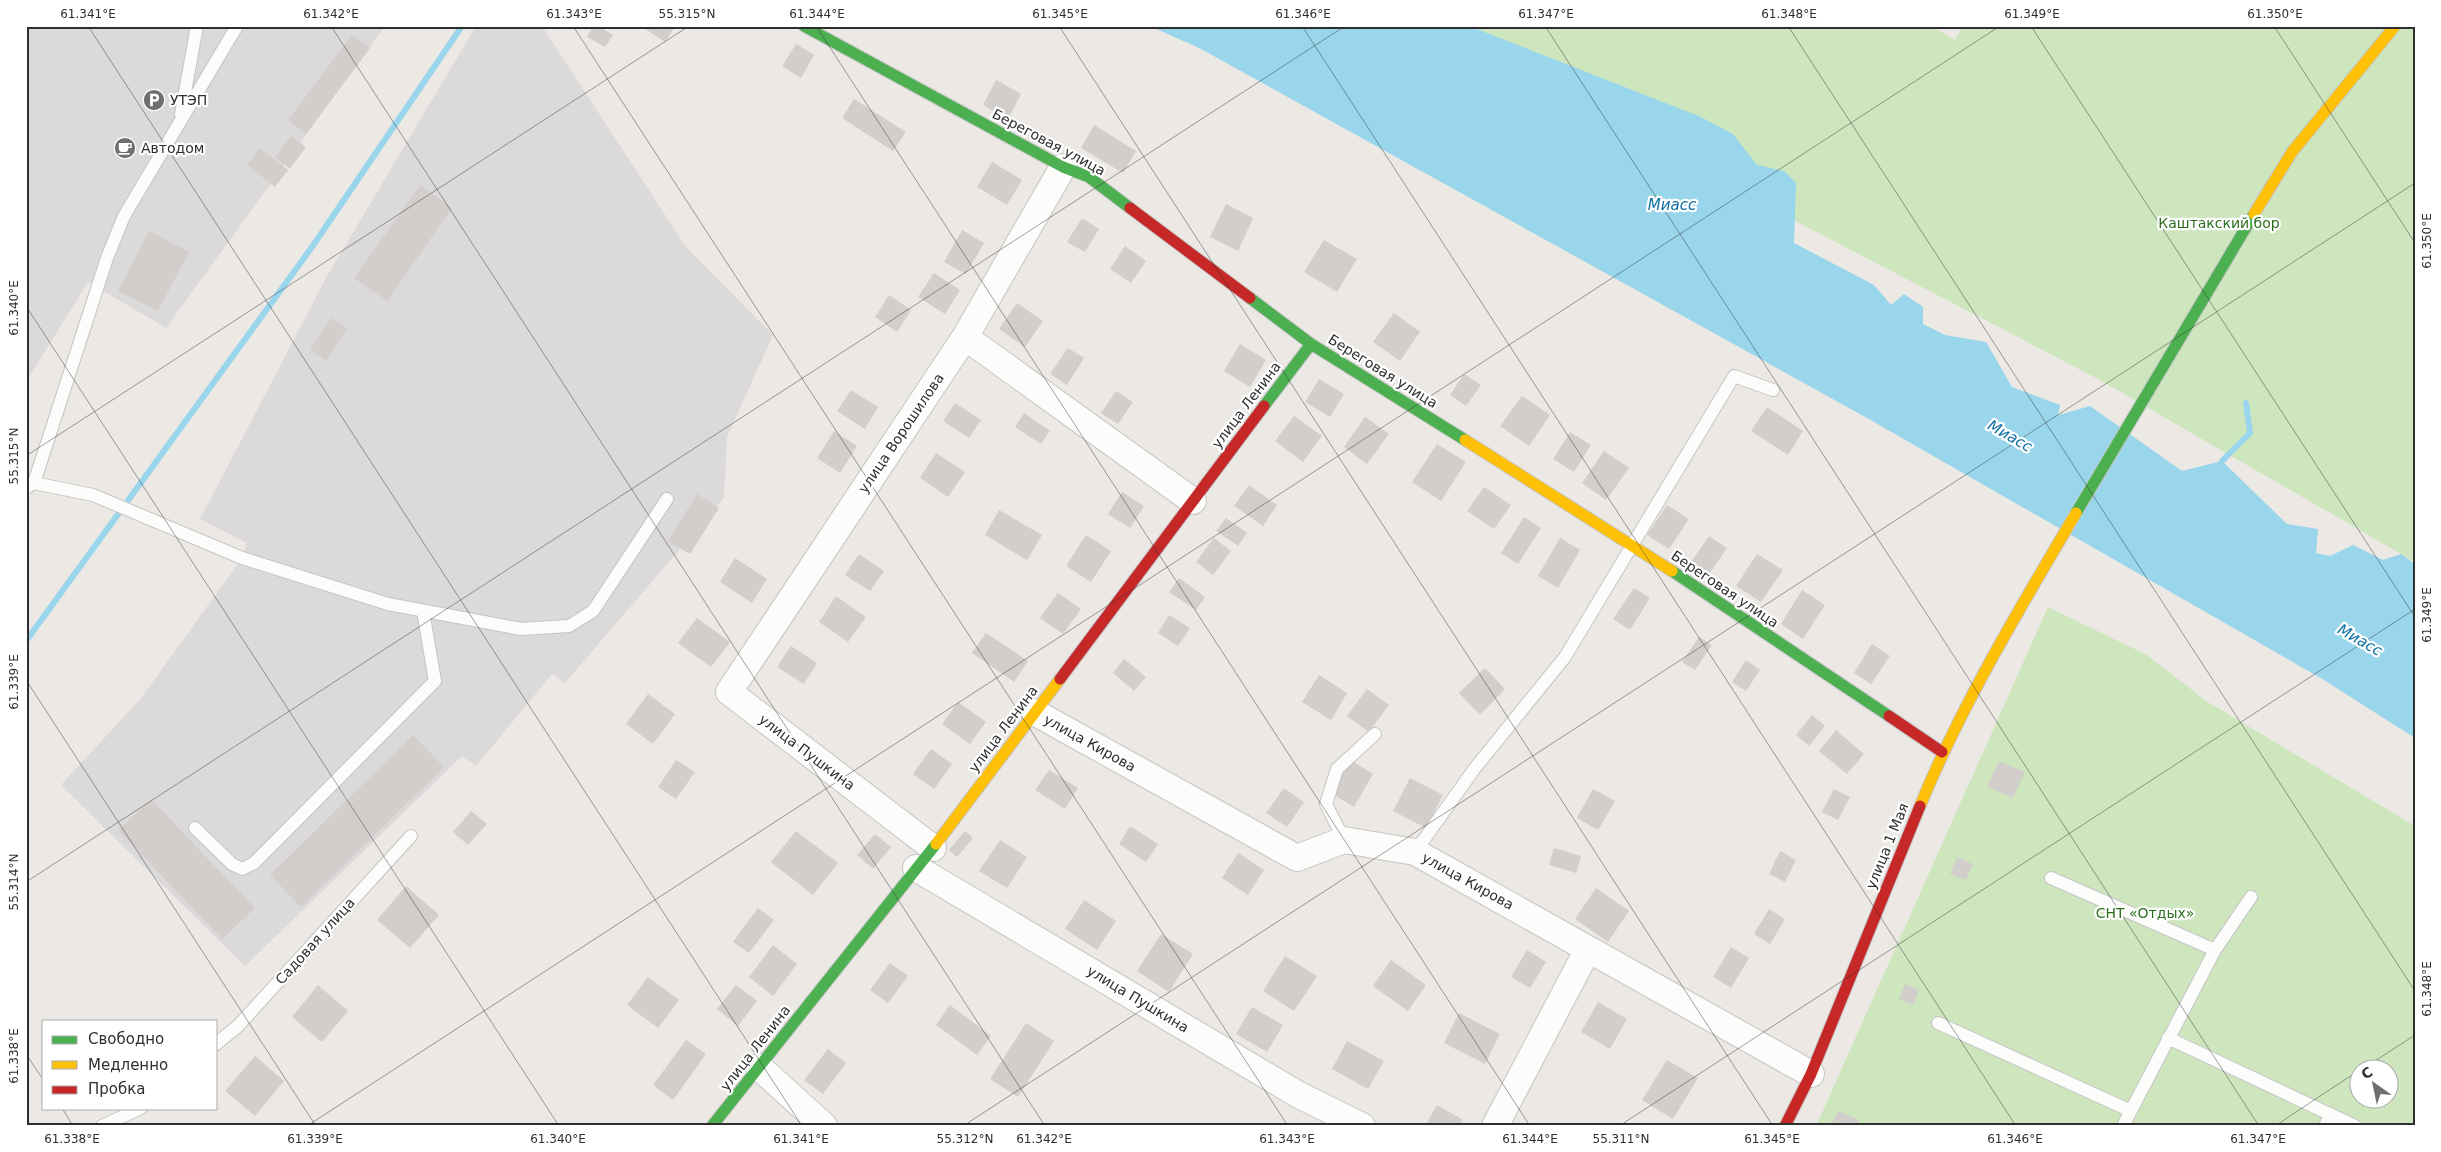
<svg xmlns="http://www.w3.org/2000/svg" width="2441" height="1152" viewBox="0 0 2441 1152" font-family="'DejaVu Sans',sans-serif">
<rect width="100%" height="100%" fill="#ece8e4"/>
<path fill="#dcd9db" d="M26,26H385L166,328L88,282L26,382Z
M476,26H542L686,247L773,335L727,437L724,498L565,683L552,674L476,766L462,756L245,966L61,785L142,697L242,558L247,543L200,519L326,278Z"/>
<path fill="#cee6be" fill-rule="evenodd" d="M1422,26H1931L1955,40L1963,26H2415V562L2098,379Z
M2048,607L2147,655L2206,701L2415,826V1126H1816ZM2358,1070H2388V1100H2358Z"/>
<path fill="#99d6ec" d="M1150,26H1469L1701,117L1733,134L1757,165L1784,171L1796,183L1794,243L1874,285L1891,305L1904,294L1923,307V324L1945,335L1986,342L2012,387L2060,405L2058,415L2090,406L2182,471L2222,461L2287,524L2318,529L2316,553L2330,556L2353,545L2383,560L2401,554L2415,564V738L2324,680L1867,418L1201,49Z"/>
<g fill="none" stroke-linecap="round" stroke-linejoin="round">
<path stroke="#99d6ec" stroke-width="6" d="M2222,461L2250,433L2246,403
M26,641L312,247L462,26"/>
</g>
<path fill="#d1cecb" d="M593,26H598L613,35L605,47L587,37Z
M641,26H675L665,42Z
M352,35L370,48L306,134L288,120Z
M796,44L814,55L801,78L782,66Z
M996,80L1021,94L1008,119L983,105Z
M854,99L906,132L893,151L842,118Z
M1094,125L1136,151L1123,173L1081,148Z
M291,136L306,147L290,169L275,157Z
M260,148L288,170L275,187L247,165Z
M992,162L1022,180L1007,205L977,187Z
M420,185L452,208L387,301L354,278Z
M1226,204L1253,218L1238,251L1210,237Z
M1082,218L1099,229L1085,252L1067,242Z
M962,230L984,243L966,274L944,262Z
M149,231L189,252L158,311L118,291Z
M1324,240L1357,259L1337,292L1304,272Z
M1125,246L1146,261L1131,283L1110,269Z
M934,273L960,290L945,314L918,297Z
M889,295L911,310L897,332L875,317Z
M1017,303L1043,321L1025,347L999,329Z
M1394,313L1420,332L1400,361L1373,342Z
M331,318L347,328L326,361L310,350Z
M1240,344L1266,360L1250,387L1224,371Z
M1068,348L1084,358L1067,385L1050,374Z
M1464,374L1481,385L1466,406L1450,395Z
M1319,379L1344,394L1330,417L1305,402Z
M851,390L878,407L865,429L837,411Z
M1116,391L1133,402L1118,424L1101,413Z
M1522,396L1550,415L1529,446L1500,426Z
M955,403L981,420L969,438L943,421Z
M1767,407L1803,431L1788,455L1751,431Z
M1024,413L1050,431L1041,444L1015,427Z
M1294,416L1322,436L1303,462L1275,441Z
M1365,417L1389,434L1367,464L1344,447Z
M834,431L857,446L840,473L817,458Z
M1570,432L1591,445L1574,472L1553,459Z
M1437,444L1466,462L1441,501L1412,482Z
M1604,451L1629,468L1606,500L1582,483Z
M936,453L965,472L948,497L920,478Z
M1249,485L1277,505L1263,526L1234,506Z
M1484,487L1511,505L1494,529L1467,511Z
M1122,492L1144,506L1130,528L1108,514Z
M697,494L719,508L690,554L668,541Z
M1667,505L1689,519L1669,549L1647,535Z
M999,510L1042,535L1027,560L985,535Z
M1524,517L1541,528L1518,564L1501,553Z
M1226,518L1247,533L1238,546L1216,531Z
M1086,535L1111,551L1091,582L1066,566Z
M1709,536L1727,548L1709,574L1691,562Z
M1214,538L1231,551L1213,575L1196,562Z
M1560,538L1580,550L1558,588L1538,576Z
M859,554L884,571L870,591L845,575Z
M1757,554L1783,570L1761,602L1736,586Z
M735,558L767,579L752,603L720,582Z
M1179,578L1205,597L1196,610L1169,592Z
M1634,588L1650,598L1630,630L1613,619Z
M1802,590L1825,605L1803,639L1781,624Z
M1058,593L1081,609L1063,634L1040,618Z
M836,596L866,617L848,642L819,622Z
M1169,615L1190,628L1178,646L1158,633Z
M697,618L730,642L711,667L678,643Z
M986,633L1028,661L1014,682L972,653Z
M1699,637L1712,645L1695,670L1682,662Z
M1872,644L1890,656L1871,684L1854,673Z
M791,646L817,663L804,684L777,667Z
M1124,659L1146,677L1134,691L1113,673Z
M1746,660L1760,670L1746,691L1732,682Z
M1485,668L1505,689L1480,715L1459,693Z
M1319,675L1347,693L1331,720L1302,702Z
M1367,689L1389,705L1369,732L1347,716Z
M648,694L675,714L653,744L626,724Z
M958,702L986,722L970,744L942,724Z
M1812,715L1825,726L1809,746L1796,735Z
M1836,730L1864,754L1847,774L1819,751Z
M413,735L444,767L301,907L270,875Z
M931,749L952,764L934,789L913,774Z
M676,760L695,772L676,799L658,787Z
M1351,760L1373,774L1354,807L1331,793Z
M1999,761L2025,772L2013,798L1987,787Z
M1049,770L1078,788L1065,809L1035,790Z
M1410,778L1443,795L1426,828L1393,811Z
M1284,788L1304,802L1287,827L1266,813Z
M1593,789L1615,801L1598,830L1577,818Z
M1834,789L1850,797L1838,820L1822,812Z
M151,799L255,908L222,939L118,830Z
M471,811L487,824L468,845L453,832Z
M1130,826L1158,844L1146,862L1119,844Z
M796,831L838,863L813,895L771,862Z
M965,831L973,838L957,857L949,850Z
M875,834L891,847L873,869L857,855Z
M1000,840L1027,857L1007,888L979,871Z
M1554,848L1581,856L1576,873L1549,865Z
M1780,851L1796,860L1785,882L1769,874Z
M1238,853L1264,870L1248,895L1222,878Z
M1957,857L1973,864L1966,880L1950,874Z
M406,886L439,915L410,948L377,920Z
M1596,888L1629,911L1608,942L1575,919Z
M1084,900L1116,921L1097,950L1065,929Z
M758,908L774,920L749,953L733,942Z
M1769,909L1785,919L1770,944L1754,934Z
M1161,934L1193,954L1169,992L1137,971Z
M773,945L797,964L773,996L749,977Z
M1731,947L1749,958L1731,988L1713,977Z
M1527,950L1546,962L1530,988L1511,977Z
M1285,956L1317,976L1294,1011L1263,991Z
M1391,960L1426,985L1408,1011L1373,986Z
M890,963L908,976L888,1003L870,990Z
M648,977L679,1000L658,1028L627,1005Z
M1905,984L1919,990L1913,1005L1899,999Z
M318,985L348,1011L322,1042L292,1017Z
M736,985L757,1001L738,1026L717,1009Z
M1598,1002L1627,1019L1610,1049L1581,1032Z
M950,1005L991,1036L977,1055L936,1025Z
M1252,1007L1283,1025L1267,1052L1236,1034Z
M1459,1013L1500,1034L1485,1064L1444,1043Z
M1026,1023L1054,1041L1018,1097L990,1079Z
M686,1040L706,1054L673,1100L653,1085Z
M1347,1041L1384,1061L1368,1089L1332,1069Z
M828,1049L846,1063L823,1094L804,1080Z
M255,1056L284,1081L255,1116L225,1091Z
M1667,1060L1698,1078L1673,1119L1642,1100Z
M1437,1105L1463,1120L1459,1126H1425Z
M1838,1111L1859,1120L1857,1126H1831Z"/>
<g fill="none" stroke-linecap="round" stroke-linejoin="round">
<g stroke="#c5c4c5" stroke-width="14">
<path id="lane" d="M181,114L197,26
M34,483L93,495L242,558L388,604L521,629L569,626L593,611L667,499
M26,488L34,483L107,258L124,216L237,26
M195,828L232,864L242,869L254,863L435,681L423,611
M1344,840L1326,804L1337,769L1375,734
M1415,852L1475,768L1565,657L1734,376L1773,390
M2051,878L2215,950
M1938,1023L2131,1111
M2168,1038L2355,1126
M216,1044L238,1026L411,836
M102,1126L141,1108
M2123,1126L2215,950L2251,897
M2325,1126L2331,1114"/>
</g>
<g stroke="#c5c4c5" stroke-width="28">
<path id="street" d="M965,337L1193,501
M1034,712L1297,858L1344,840L1415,852L1811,1074
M933,848L729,692L965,337L1063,167
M916,868L1299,1095L1362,1126
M759,1067L824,1126
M1495,1126L1588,949"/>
</g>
<g stroke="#c5c4c5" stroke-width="13">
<path id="fast" d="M804,26L1063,167L1089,177L1130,208
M1250,298L1311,344L1465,440
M1264,406L1311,344
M2076,513L2254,214
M1672,571L1889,716
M712,1126L936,844"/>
</g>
<g stroke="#c5c4c5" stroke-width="13">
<path id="slow" d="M2254,214L2292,152L2395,26
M1465,440L1672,571
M1920,806C1962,704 2020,608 2076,513
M936,844L1060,679"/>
</g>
<g stroke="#c5c4c5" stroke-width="13">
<path id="jam" d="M1130,208L1250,298
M1060,679L1264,406
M1889,716L1942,752
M1785,1126L1811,1074L1920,806"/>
</g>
<use href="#lane" stroke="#fcfcfb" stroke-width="12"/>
<use href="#street" stroke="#fcfcfb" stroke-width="26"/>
<use href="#fast" stroke="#4caf50" stroke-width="11"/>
<use href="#slow" stroke="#ffc107" stroke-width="11"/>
<use href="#jam" stroke="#c62828" stroke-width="11"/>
</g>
<path fill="none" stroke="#2e2e2e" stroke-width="1" stroke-opacity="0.45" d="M88,26L802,1126M331,26L1045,1126M573,26L1288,1126M816,26L1530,1126M1059,26L1773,1126M1302,26L2016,1126M1545,26L2259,1126M1788,26L2415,991M2031,26L2415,617M2274,26L2415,243M26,31L33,26M26,306L559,1126M26,456L689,26M26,680L316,1126M26,882L1345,26M26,1054L44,1081M2361,1070L2415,1035M62,1108L73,1126M307,1126L2000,26M963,1126L2415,183M1619,1126L2415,609M2275,1126L2358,1071"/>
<defs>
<g id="parking-disc" transform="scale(1.125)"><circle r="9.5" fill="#706f6e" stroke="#fff"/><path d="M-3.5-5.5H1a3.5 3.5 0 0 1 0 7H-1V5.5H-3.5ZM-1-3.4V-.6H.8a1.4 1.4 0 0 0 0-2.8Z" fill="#fff"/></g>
<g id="cafe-disc" transform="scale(1.125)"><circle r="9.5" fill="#706f6e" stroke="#fff"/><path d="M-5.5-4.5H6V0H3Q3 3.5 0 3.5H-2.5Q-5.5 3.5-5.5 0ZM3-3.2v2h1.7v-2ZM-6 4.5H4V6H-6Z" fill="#fff"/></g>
</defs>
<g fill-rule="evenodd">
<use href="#parking-disc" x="154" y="100"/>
<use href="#cafe-disc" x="125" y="148"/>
</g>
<g text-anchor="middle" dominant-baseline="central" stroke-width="4.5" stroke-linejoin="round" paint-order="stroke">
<g font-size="14" fill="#2e2e2e" stroke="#fff" text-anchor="start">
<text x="170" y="100">УТЭП</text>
<text x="141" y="148">Автодом</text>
</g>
<g font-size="14" fill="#2e2e2e" stroke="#fff">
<text transform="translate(1049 142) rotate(28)">Береговая улица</text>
<text transform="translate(1383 371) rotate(32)">Береговая улица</text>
<text transform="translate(1246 405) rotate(-53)">улица Ленина</text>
<text transform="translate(901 433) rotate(-56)">улица Ворошилова</text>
<text transform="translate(1725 589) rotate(34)">Береговая улица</text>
<text transform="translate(1003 729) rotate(-53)">улица Ленина</text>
<text transform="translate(1090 743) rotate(29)">улица Кирова</text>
<text transform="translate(807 752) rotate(37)">улица Пушкина</text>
<text transform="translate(1887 846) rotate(-68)">улица 1 Мая</text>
<text transform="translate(1468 881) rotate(29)">улица Кирова</text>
<text transform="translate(315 941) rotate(-48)">Садовая улица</text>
<text transform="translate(1138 999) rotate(31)">улица Пушкина</text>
<text transform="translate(755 1048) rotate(-52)">улица Ленина</text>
</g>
<g font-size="14" fill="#2c6e1b" stroke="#fff">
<text x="2219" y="223">Каштакский бор</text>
<text x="2145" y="913">СНТ «Отдых»</text>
</g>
<g font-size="15" font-style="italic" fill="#0d6fa3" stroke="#fff">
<text x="1672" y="205">Миасс</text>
<text transform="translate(2010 436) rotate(30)">Миасс</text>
<text transform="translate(2360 640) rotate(30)">Миасс</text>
</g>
</g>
<rect width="2441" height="1152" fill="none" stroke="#ffffff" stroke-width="55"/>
<rect x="42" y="1020" width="175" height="90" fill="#ffffff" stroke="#ababab"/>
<rect x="52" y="1036" width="25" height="8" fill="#4caf50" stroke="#ababab"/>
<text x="88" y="1044" font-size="15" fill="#2e2e2e">Свободно</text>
<rect x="52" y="1061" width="25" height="8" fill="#ffc107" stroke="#ababab"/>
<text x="88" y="1070" font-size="15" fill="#2e2e2e">Медленно</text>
<rect x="52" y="1086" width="25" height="8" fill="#c62828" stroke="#ababab"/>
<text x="88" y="1094" font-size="15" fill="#2e2e2e">Пробка</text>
<g transform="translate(2374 1084) rotate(327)"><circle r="24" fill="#ffffff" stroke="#ababab"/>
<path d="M0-4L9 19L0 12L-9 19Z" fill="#706f6e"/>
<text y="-8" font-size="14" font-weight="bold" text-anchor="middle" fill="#2e2e2e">С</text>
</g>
<rect x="28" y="28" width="2386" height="1096" fill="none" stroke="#2e2e2e" stroke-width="2"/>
<g font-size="12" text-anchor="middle" fill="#2e2e2e">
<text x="88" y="18">61.341°E</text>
<text x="331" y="18">61.342°E</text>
<text x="574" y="18">61.343°E</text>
<text x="687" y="18">55.315°N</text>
<text x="817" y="18">61.344°E</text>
<text x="1060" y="18">61.345°E</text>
<text x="1303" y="18">61.346°E</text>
<text x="1546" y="18">61.347°E</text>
<text x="1789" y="18">61.348°E</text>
<text x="2032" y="18">61.349°E</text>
<text x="2275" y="18">61.350°E</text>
<text transform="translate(2427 241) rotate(-90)" y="4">61.350°E</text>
<text transform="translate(14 308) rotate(-90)" y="4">61.340°E</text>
<text transform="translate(14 456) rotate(-90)" y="4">55.315°N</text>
<text transform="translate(2427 615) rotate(-90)" y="4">61.349°E</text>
<text transform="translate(14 682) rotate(-90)" y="4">61.339°E</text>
<text transform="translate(14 882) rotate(-90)" y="4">55.314°N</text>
<text transform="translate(2427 989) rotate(-90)" y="4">61.348°E</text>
<text transform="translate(14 1056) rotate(-90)" y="4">61.338°E</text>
<text x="72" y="1143">61.338°E</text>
<text x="315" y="1143">61.339°E</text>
<text x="558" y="1143">61.340°E</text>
<text x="801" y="1143">61.341°E</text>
<text x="965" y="1143">55.312°N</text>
<text x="1044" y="1143">61.342°E</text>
<text x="1287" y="1143">61.343°E</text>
<text x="1530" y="1143">61.344°E</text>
<text x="1621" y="1143">55.311°N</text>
<text x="1772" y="1143">61.345°E</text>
<text x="2015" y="1143">61.346°E</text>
<text x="2258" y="1143">61.347°E</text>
</g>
</svg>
